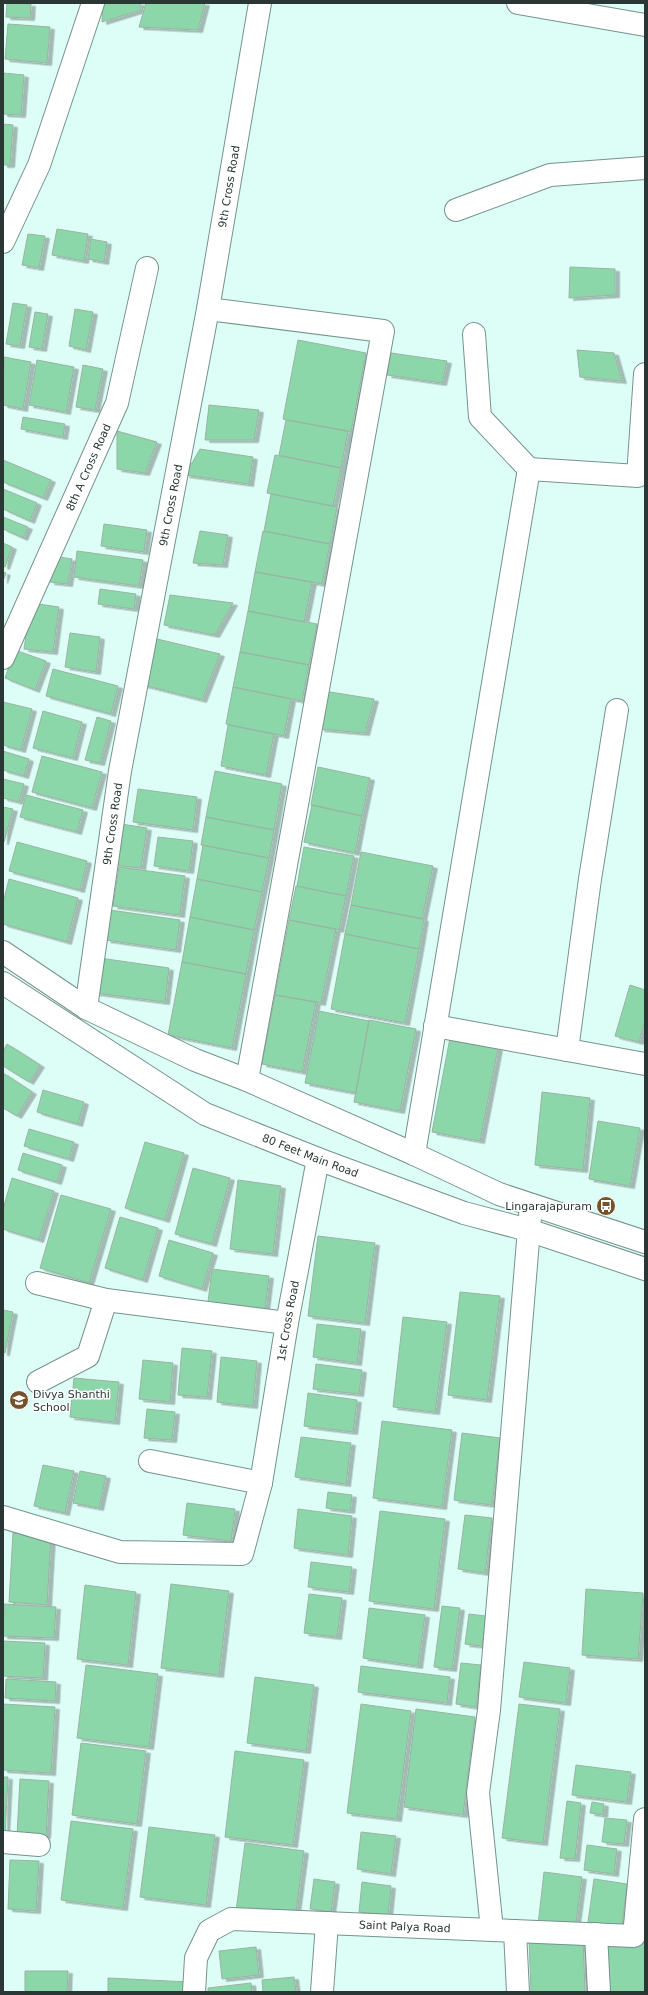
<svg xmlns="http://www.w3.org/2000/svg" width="648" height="1995" viewBox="0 0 648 1995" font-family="'DejaVu Sans',sans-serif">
<defs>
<filter id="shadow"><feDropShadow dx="4.5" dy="2.5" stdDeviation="0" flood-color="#0004"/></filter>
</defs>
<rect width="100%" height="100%" fill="#ddfef6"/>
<path fill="#8bd7a9" stroke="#9ab3a3" filter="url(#shadow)" d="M7,3L31,4L30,18L6,17Z
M103,3H141V10L102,22Z
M146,3H205L198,30L139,27Z
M8,24L50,27L47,63L5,59Z
M3,73L24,75L21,115L3,114Z
M3,124L13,125L10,165H3Z
M57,229L88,234L84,261L52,255Z
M28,234L45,236L39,268L22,265Z
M91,239L107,242L104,262L88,259Z
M570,267L615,269V295L569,298Z
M13,303L27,305L20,346L6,344Z
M75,309L93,312L86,350L69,346Z
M35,312L48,314L42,349L29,347Z
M298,340L366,353L351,432L283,419Z
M577,350L614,353L622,381L580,377Z
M391,353L447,361L442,383L387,375Z
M4,357L31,362L23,409L3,405Z
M37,360L74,367L66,412L29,405Z
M83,365L103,369L95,410L76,407Z
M209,405L259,410L254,440H205Z
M23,417L65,424L63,437L21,429Z
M286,420L348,431L341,468L279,455Z
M117,431L157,442L145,473L117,469Z
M200,449L253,457L249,484L185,475Z
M275,455L341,468L333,506L267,493Z
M3,460L51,480L43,498L3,482Z
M3,489L37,503L30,521L3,509Z
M271,494L337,507L330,544L264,531Z
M3,517L28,527L23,538L3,529Z
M104,524L147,530L144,552L101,546Z
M200,531L228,535L223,565L193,563Z
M263,531L330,544L322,584L255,572Z
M3,543L12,547L5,567L3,566Z
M77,551L143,560L139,586L74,577Z
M53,556L72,559L68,584L50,582Z
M3,572L6,573L3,581Z
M255,572L312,582L304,622L248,611Z
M100,589L136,594L134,609L98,604Z
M170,595L233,603L215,635L164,625Z
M31,603L59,607L53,652L24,649Z
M248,611L317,624L309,665L240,652Z
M70,633L100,637L96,672L65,667Z
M153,638L220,654L202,700L143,685Z
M15,650L46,661L35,690L5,678Z
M240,652L309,665L302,701L233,687Z
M53,669L118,686L111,714L46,696Z
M233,687L291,699L284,736L226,724Z
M324,691L374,699L365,733L320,729Z
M3,702L32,709L21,750L3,745Z
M43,711L82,722L73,758L33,748Z
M97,717L111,721L100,763L85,760Z
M228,725L274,734L266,775L221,766Z
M3,751L29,759L24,776L3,770Z
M42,756L102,772L92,808L32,792Z
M318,767L370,778L362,816L311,805Z
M215,771L282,784L274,830L206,817Z
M3,779L24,784L19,802L3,798Z
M138,789L197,797L193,830L133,822Z
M26,795L83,810L77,832L20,817Z
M312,805L362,816L355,853L304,842Z
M3,807L13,809L4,842H3Z
M206,817L274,830L269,858L201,845Z
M121,824L147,828L141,868L115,865Z
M158,837L193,841L189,871L154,866Z
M17,842L87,861L80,890L9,871Z
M203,845L269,858L262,892L197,879Z
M304,847L354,856L346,896L297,886Z
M361,852L433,866L422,919L351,905Z
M119,867L185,876L180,915L113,906Z
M9,879L78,898L67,942L3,924V903Z
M197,879L262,892L254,930L190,917Z
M296,886L346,896L339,930L289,920Z
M351,905L424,919L419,949L345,934Z
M110,910L180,920L176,950L106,940Z
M190,917L254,930L246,974L182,962Z
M289,920L336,929L321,1003L275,995Z
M345,934L419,949L405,1023L331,1009Z
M100,958L169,968L165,1002L95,993Z
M182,962L246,974L232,1048L168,1035Z
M630,985L645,990V1021L639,1042L615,1036Z
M275,995L316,1002L302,1072L262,1064Z
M319,1011L369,1021L356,1093L305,1083Z
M369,1020L416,1029L400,1111L354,1102Z
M450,1038L498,1048L480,1141L432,1132Z
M7,1044L40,1065L29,1082L3,1066V1051Z
M3,1073L32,1092L17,1116L3,1108Z
M43,1090L84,1102L78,1124L37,1112Z
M542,1092L590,1098L583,1170L535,1165Z
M598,1121L640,1128L630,1186L589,1179Z
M29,1129L74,1142L69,1159L24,1146Z
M145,1142L184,1153L165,1220L125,1208Z
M23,1153L62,1165L57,1182L18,1170Z
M193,1168L230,1178L212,1244L175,1234Z
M12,1178L54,1191L39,1240L3,1229V1209Z
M238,1180L281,1186L273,1254L230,1249Z
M61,1195L111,1209L89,1283L40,1268Z
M120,1217L158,1228L143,1280L105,1268Z
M318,1236L375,1243L365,1323L308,1316Z
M169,1240L213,1253L202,1289L159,1276Z
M212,1269L269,1276L264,1317L207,1310Z
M460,1292L500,1296L487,1400L448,1395Z
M3,1310L13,1312L5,1353H3Z
M403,1317L447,1322L435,1412L393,1407Z
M317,1324L361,1329L357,1363L313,1357Z
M182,1348L212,1351L207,1397L178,1395Z
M221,1357L257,1361L253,1406L217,1402Z
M143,1360L173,1363L170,1402L139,1399Z
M316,1364L362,1370L359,1394L313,1389Z
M74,1378L119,1382L115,1422L70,1417Z
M308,1393L357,1400L353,1432L304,1426Z
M147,1409L175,1412L172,1440L144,1438Z
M382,1421L452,1430L442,1507L373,1498Z
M462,1433L500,1438L492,1505L454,1500Z
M301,1437L351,1443L346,1484L295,1477Z
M43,1465L74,1471L65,1513L34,1506Z
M80,1471L106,1476L99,1508L73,1503Z
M328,1492L352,1495L350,1511L326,1508Z
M187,1503L235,1509L231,1541L183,1535Z
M298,1509L352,1516L348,1555L294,1548Z
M380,1511L445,1519L434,1609L369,1601Z
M465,1515L492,1518L485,1573L458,1569Z
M13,1533L51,1535L47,1605L9,1602Z
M311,1562L352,1567L349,1592L308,1587Z
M171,1584L229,1591L219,1675L161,1668Z
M85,1585L136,1592L128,1665L77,1659Z
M586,1589L643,1593L638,1659L582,1655Z
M309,1594L342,1598L337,1637L304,1633Z
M4,1604L56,1607L54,1638L3,1636Z
M442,1606L460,1608L452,1669L434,1667Z
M369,1608L425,1615L418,1666L363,1658Z
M469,1614L486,1616L482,1646L465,1644Z
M3,1641L45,1643L43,1678L3,1676Z
M524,1662L570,1668L566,1703L519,1697Z
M461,1663L481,1665L476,1707L456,1704Z
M86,1665L158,1674L149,1747L77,1738Z
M361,1666L450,1677L447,1703L358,1692Z
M255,1677L314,1685L306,1751L247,1743Z
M6,1679L56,1682L55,1701L5,1698Z
M3,1704L55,1707L51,1773L3,1770Z
M361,1704L411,1711L397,1819L347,1813Z
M519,1704L560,1709L543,1843L502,1838Z
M416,1709L475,1717L463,1815L404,1807Z
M81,1743L146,1751L137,1824L72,1815Z
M235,1751L304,1760L293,1845L225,1837Z
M576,1765L631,1772L627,1802L572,1795Z
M3,1777H8L5,1835H3Z
M20,1779L49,1781L46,1836L17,1835Z
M567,1801L581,1803L575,1859L560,1858Z
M592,1802L604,1804L603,1815L590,1813Z
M605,1818L627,1820L624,1844L602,1842Z
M71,1821L133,1829L123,1908L61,1900Z
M149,1827L215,1835L206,1905L140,1897Z
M361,1832L396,1836L391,1874L357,1869Z
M245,1843L304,1851L295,1918L236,1911Z
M587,1845L617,1849L614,1874L584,1870Z
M10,1860L39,1861L36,1911L8,1909Z
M544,1872L582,1877L575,1930L538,1925Z
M314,1879L335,1882L331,1912L310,1909Z
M594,1879L627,1884L622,1926L588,1922Z
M362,1882L391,1886L388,1915L359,1912Z
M583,1938L585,1992H531L529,1940Z
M645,1941V1992H603L600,1943Z
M256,1947L259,1975L222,1979L219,1951Z
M25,1971H68L67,1992H25Z
M294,1977L296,1992H263L262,1980Z
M108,1978L189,1982L188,1992H108Z
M251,1983L252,1992H208V1988Z"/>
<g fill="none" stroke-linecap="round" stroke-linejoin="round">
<g stroke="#75938c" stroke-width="24">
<g id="minor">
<path d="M518,3L645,25"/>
<path d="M456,210L550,175L645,168"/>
<path d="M3,242L39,165L93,3"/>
<path d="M208,309L383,331L247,1080"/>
<path d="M474,334L480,417L529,469"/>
<path id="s1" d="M3,658L117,403L147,268"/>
<path id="s2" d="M86,1008L120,771L208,309L260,3"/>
<path d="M435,1026L645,1064"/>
<path d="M567,1050L590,879L617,710"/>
<path d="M414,1154L529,469L638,476L645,374"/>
<path d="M37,1283L106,1300L287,1323"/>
<path d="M38,1382L88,1356L106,1300"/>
<path d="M150,1461L261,1483"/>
<path id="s3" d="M3,1517L120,1552L242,1554L261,1483L287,1323L318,1159"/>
<path d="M3,1842L39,1845"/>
<path d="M492,1930L478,1793L489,1710L531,1205"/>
<path d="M515,1931L518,1992"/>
<path d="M596,1934L599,1992"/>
<path id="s4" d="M194,1992L196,1958L209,1931L231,1919L634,1936L645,1819"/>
<path d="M322,1992L327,1923"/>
</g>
</g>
<g stroke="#75938c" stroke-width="24">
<g id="primary">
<path d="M3,952L86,1008L195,1060L247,1080L414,1154L499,1194L645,1242"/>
<path id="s5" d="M3,983L205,1114L318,1159L464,1213L528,1230L645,1269"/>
</g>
</g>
<use href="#minor" stroke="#fff" stroke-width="22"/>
<use href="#primary" stroke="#fff" stroke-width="22"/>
</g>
<defs>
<g id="bus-disc" transform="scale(1)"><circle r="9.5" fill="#76522c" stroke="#fff"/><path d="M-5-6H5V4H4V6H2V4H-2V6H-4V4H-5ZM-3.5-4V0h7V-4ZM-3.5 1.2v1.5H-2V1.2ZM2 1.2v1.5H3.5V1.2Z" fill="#fff"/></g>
<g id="school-disc" transform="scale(1)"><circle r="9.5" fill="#76522c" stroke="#fff"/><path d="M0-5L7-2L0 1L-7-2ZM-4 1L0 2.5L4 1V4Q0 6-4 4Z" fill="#fff"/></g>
</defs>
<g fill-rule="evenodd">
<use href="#bus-disc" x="606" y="1206"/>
<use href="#school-disc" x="19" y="1400"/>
</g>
<g text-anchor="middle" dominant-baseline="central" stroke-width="3" stroke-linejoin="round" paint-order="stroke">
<g font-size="11" fill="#2a3734" stroke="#fff">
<text stroke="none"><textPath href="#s2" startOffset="834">9th Cross Road</textPath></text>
<text stroke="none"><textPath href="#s1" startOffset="209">8th A Cross Road</textPath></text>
<text stroke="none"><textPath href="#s2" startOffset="510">9th Cross Road</textPath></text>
<text stroke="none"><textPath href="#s2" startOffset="186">9th Cross Road</textPath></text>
<text stroke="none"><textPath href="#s5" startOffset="354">80 Feet Main Road</textPath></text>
<text stroke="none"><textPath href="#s3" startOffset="482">1st Cross Road</textPath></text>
<text stroke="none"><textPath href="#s4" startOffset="263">Saint Palya Road</textPath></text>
</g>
<g font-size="11" fill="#2a3734" stroke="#fff" text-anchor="end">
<text x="592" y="1206">Lingarajapuram</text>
<text x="33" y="1394" text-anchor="start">Divya Shanthi<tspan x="33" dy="13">School</tspan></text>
</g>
</g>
<rect width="648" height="1995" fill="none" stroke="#2a3734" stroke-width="8"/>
</svg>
